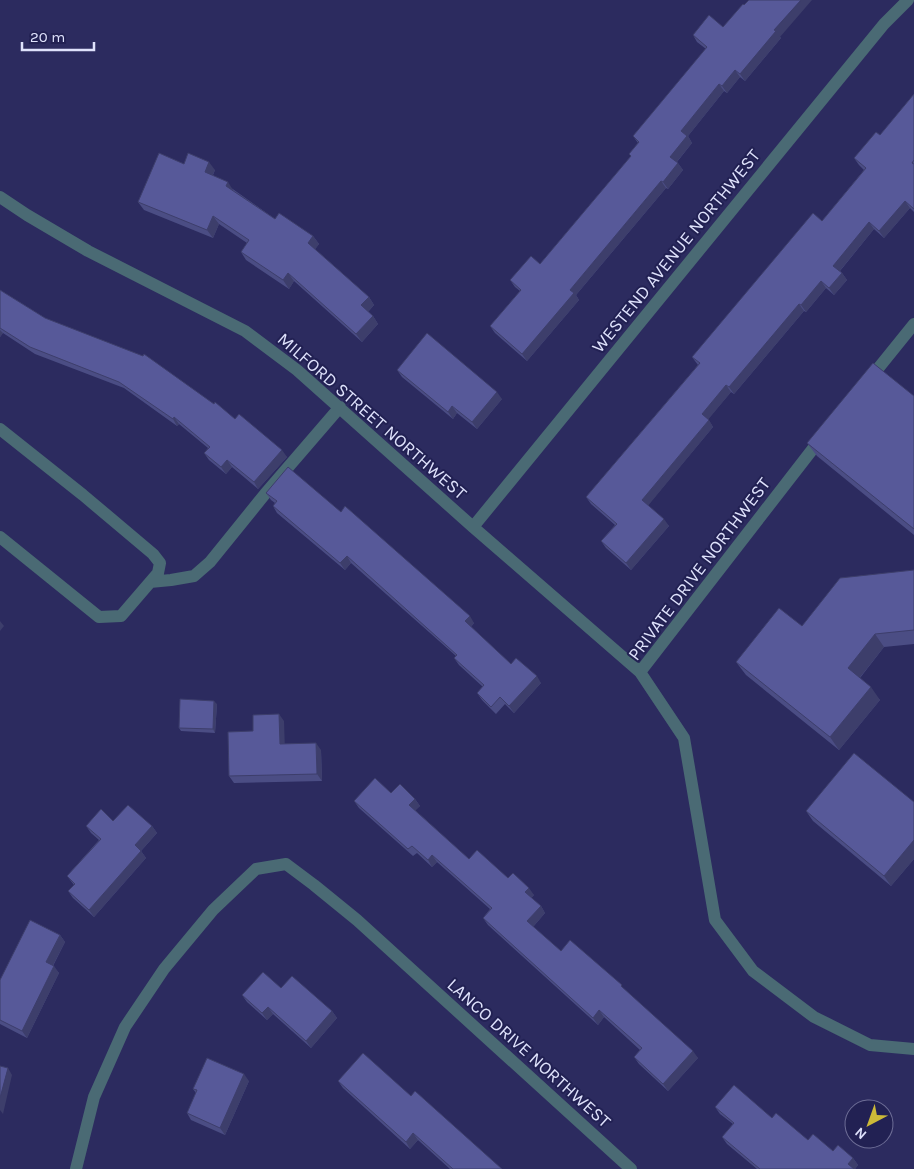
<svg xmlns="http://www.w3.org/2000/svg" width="914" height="1169" viewBox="0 0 914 1169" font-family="Karla,sans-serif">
<rect width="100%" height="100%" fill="#2c2b5f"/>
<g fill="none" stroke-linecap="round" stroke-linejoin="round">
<path stroke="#4a6a74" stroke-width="12" d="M0,197L27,215L88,251L245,331L297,370L473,527L640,672L684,738L715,920L753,971L814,1017L870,1045L914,1049
M868,381L914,324
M0,429L83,495L153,554L160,563L158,573L121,616L99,617L0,537
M473,527L884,24L908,0
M150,582L171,580L194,576L210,562L265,494L340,407
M640,672L822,437
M76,1169L94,1097L125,1027L164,969L213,910L256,869L286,864L314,885L357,920L631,1169"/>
</g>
<path fill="#4b4d84" d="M723,27L780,37L781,38L745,81L740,77L727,93L724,91L688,136L692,143L677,162L683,170L668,189L666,188L576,295L579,300L527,361L495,333L490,326L520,291L515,287L510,280L540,264L631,156L629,154L638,143L633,136L706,49L697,42L693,35Z
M914,94V212L910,208L884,238L874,229L840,271L842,273L847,280L834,295L826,288L806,312L804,311L734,394L731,392L708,419L713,427L648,505L669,526L631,570L606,548L601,541L615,525L591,504L586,497L698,365L692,357L822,221L864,170L859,165L854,158L880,135Z
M184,164L215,170L213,175L275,219L313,236L319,244L315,249L369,297L374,305L368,312L373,316L378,324L362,342L294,281L289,289L246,260L241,252L247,243L219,224L213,238L144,210L138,202Z
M0,290L45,318L235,419L287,457L258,489L232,467L226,474L209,460L204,453L208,448L179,424L177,426L124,388L35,354L3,333L0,337Z
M397,370L502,399L477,429L457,413L453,419L402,377Z
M914,396V535L817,456L807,443Z
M266,493L341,512L474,623L471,627L511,664L541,683L514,713L505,704L496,714L482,700L477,693L483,687L459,665L454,658L456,656L351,563L345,570L277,513L273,506L275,503L271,500Z
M914,570V644L884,647L860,678L880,700L839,750L746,675L736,662L802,626Z
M217,704L215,733L181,731L179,728Z
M284,721V744L321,750L322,781L234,783L229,776L253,731Z
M391,793L415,799L420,806L415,810L469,859L508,878L534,895L531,898L541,906L545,913L533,927L561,951L625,990L698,1058L668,1091L639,1064L634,1057L640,1050L604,1017L598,1025L488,925L483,918L490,909L437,862L432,867L417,853L413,856L359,808L354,801Z
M914,802V859L891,886L813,821L806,811Z
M113,821L152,826L157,833L141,851L146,858L94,917L73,898L68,891L74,885L67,876L99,840L91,833L86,826Z
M60,935L65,942L53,966L59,973L27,1038L0,1024V980Z
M281,988L332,1011L337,1018L311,1048L273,1014L267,1020L247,1002L242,995Z
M249,1081L225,1135L191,1120L187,1113L196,1093L193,1089Z
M338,1081L411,1096L502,1169H450L418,1140L410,1149L343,1088Z
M715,1107L772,1118L808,1140L833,1151L853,1158L858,1165L855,1169H757L727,1144L722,1137L733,1124L720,1114Z"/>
<path fill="#3d3e6b" d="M801,0H812L780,37L781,38L745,81L740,74L774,30Z
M735,70L740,77L727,93L722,86Z
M719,84L724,91L688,136L692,143L675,164L670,157L681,131Z
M209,162L215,170L210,180L205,172Z
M678,163L683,170L668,189L663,182Z
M661,181L666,188L576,295L579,300L527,361L522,354L570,290Z
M228,182L233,190L232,194L226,186Z
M905,201L910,208L884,238L879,231Z
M213,216L219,224L213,238L207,230Z
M869,222L874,229L838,273L833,266Z
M313,236L319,244L314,251L308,243Z
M288,273L294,281L289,289L283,280Z
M842,273L847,280L834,295L829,288Z
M821,281L826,288L806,312L801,305Z
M369,297L374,305L367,313L361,305Z
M799,304L804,311L734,394L729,387Z
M373,316L378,324L362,342L356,334Z
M0,330L3,333L0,337Z
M726,385L731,392L707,421L702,414Z
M497,392L502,399L477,429L472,422Z
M452,406L457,413L453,419L448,412Z
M174,417L179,424L177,426L173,419Z
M709,420L713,427L647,507L642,500Z
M282,450L287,457L258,489L254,482Z
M227,460L232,467L226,474L221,467Z
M664,519L669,526L631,570L626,563Z
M347,556L351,563L345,570L340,563Z
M470,616L474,623L470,628L465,621Z
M0,621L4,626L0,631Z
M875,634L884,647L857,681L848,668Z
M537,676L541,683L514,713L509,706Z
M871,687L880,700L839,750L830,737Z
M214,701L217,704L215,733L213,729Z
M279,714L284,721L285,751L280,744Z
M316,743L321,750L322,781L317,774Z
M415,799L420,806L414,812L409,805Z
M152,826L157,833L140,852L135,845Z
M914,840V859L891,886L884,876Z
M141,851L146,858L94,917L89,910Z
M432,855L437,862L432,867L428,860Z
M529,888L534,895L530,899L525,892Z
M541,906L545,913L532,928L527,921Z
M60,935L65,942L51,969L46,962Z
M54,966L59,973L27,1038L22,1031Z
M268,1007L273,1014L267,1020L262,1013Z
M599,1010L604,1017L598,1025L593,1018Z
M332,1011L337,1018L311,1048L306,1041Z
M693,1051L698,1058L668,1091L663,1084Z
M8,1068L12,1075L3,1114L0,1110V1098Z
M244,1074L249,1081L225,1135L220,1128Z
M413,1133L418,1140L410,1149L406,1142Z
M853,1158L858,1165L855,1169H852L848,1164Z"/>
<path fill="#575999" stroke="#3d3e6b" d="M749,0H801L774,30L776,31L740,74L735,70L722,86L719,84L681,131L687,136L670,157L678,163L663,182L661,181L570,290L574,293L522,354L490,326L521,290L510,280L531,256L540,264L631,156L629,154L639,142L633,136L707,47L693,35L709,15L723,27L743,4L744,5Z
M914,94V160L912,163L914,164V209L905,201L879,231L869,222L833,266L842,273L829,288L821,281L801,305L799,304L729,387L726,385L702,414L709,420L642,500L664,519L626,563L601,541L617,524L586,497L700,363L692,357L813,213L822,221L866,168L854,158L876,132L880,135Z
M159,153L184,164L188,153L209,162L205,172L228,182L226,186L275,219L279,213L313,236L308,243L369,297L361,305L373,316L356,334L288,273L283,280L241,252L249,240L213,216L207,230L138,202Z
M0,290L45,318L143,356L144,354L214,404L215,402L235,419L239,414L282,450L254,482L227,460L221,467L204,453L210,447L174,417L173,419L119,382L30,347L0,328Z
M427,333L497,392L472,422L452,406L448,412L397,370Z
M873,363L914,396V529L807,443Z
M288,467L341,512L345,506L470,616L465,621L511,664L516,658L537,676L509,706L500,697L491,707L477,693L484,685L454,658L457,655L347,556L340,563L273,506L277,501L266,493Z
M914,570V630L875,634L848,668L871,687L830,737L736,662L779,608L802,626L840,578Z
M180,699L214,701L213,729L179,728Z
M279,714L280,744L316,743L317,774L229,776L228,732L253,731V715Z
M854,753L914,802V840L884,876L806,811Z
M375,778L391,793L400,784L415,799L409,805L469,859L477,850L508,878L513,873L529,888L525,892L541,906L527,921L561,951L570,940L622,985L621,986L693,1051L663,1084L634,1057L642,1048L599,1010L593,1018L483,918L492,908L432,855L428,860L412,846L408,849L354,801Z
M128,805L152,826L135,845L141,851L89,910L68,891L75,884L67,876L101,839L86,826L101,809L113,821Z
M30,920L60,935L46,962L54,966L22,1031L0,1020V980Z
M263,972L281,988L292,976L332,1011L306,1041L268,1007L262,1013L242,995Z
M363,1053L411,1096L415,1091L502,1169H453L413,1133L406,1142L338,1081Z
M207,1058L244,1074L220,1128L187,1113L197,1090L193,1089Z
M0,1066L8,1068L0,1098Z
M734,1085L772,1118L776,1113L808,1140L813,1134L833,1151L838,1145L853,1158L848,1164L854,1169H760L722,1137L734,1123L715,1107Z"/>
<g text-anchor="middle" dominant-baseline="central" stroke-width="4" stroke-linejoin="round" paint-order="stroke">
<g font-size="18" fill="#dfe2fc" stroke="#222153">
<text transform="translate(676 251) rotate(-51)">WESTEND AVENUE NORTHWEST</text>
<text transform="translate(372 416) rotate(41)">MILFORD STREET NORTHWEST</text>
<text transform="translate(699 569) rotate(-53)">PRIVATE DRIVE NORTHWEST</text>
<text transform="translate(529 1053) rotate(42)">LANCO DRIVE NORTHWEST</text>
</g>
</g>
<g transform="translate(869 1124) rotate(221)"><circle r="24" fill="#222153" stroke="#6e6e97"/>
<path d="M0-4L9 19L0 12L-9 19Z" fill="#ccb938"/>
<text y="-8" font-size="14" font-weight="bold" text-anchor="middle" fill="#dfe2fc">N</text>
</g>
<path d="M22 42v8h72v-8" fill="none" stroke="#dfe2fc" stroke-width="2.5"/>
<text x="30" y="42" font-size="15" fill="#dfe2fc" stroke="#222153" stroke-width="4" paint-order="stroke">20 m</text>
</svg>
